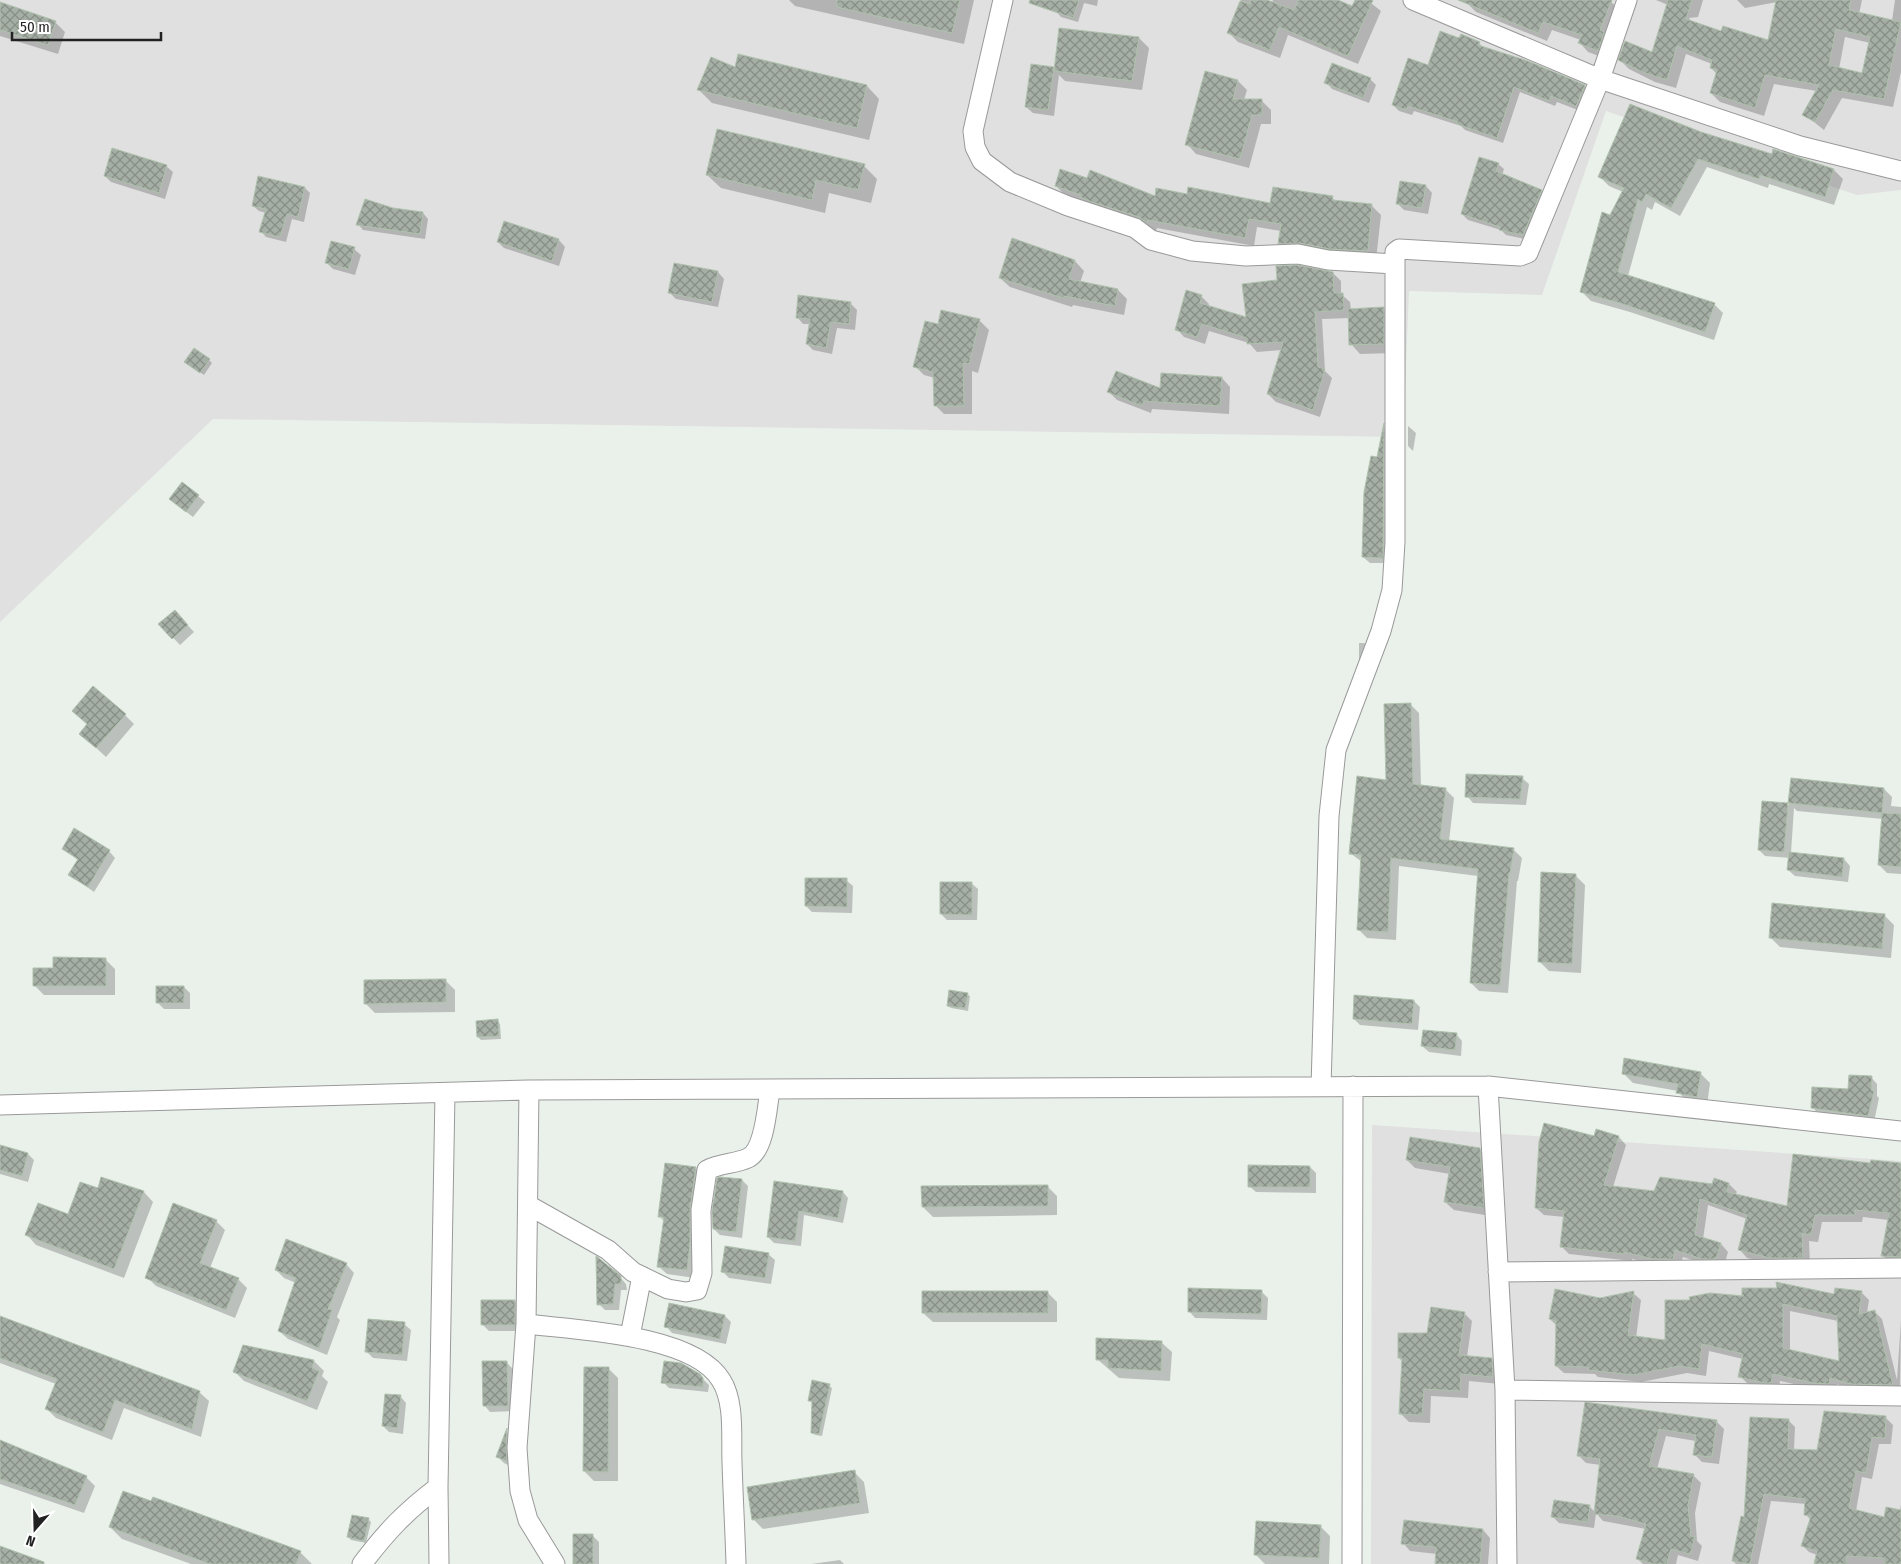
<svg xmlns="http://www.w3.org/2000/svg" width="1901" height="1564" viewBox="0 0 1901 1564" font-family="'Fira Sans Condensed',sans-serif">
<defs>
<pattern id="building-cross-hatch" width="8" height="8" patternUnits="userSpaceOnUse" patternTransform="scale(1.25)"><rect width="8" height="8" fill="#a6afa5"/><path d="M0 0l8 8M0 8l8-8" fill="none" stroke="#878e86"/></pattern>
</defs>
<rect width="100%" height="100%" fill="#eaf1eb"/>
<path fill="#dfe0df" d="M0,0H1901V190L1857,195L1606,111L1542,295L1409,291L1403,437L213,419L0,622Z
M1372,1125L1901,1161V1564H1371Z"/>
<path fill="#0003" fill-rule="evenodd" d="M789,0H974L964,44L795,6Z
M1059,0H1098L1097,6L1084,3L1078,22L1061,17L1056,11Z
M1241,0H1264L1272,3L1273,0H1335L1353,8L1356,0H1367L1381,11L1358,64L1288,35L1280,58L1238,42L1229,33Z
M1468,0H1609L1620,10L1607,59L1588,52L1580,43L1581,40L1552,30L1547,41L1476,12L1467,3Z
M1656,0H1703L1698,17L1689,18L1693,23L1722,33L1769,42L1777,2L1745,8L1737,0H1862L1859,14L1892,21L1895,0H1901V72L1893,107L1842,98L1824,130L1804,114L1817,91L1774,84L1764,116L1720,102L1711,93L1717,74L1711,68L1712,64L1686,54L1676,88L1655,82L1629,69L1620,60L1653,54L1668,5ZM1845,37L1870,43L1863,74L1839,69Z
M0,4L55,22L65,32L58,54L0,36Z
M1139,38L1149,48L1142,90L1065,81L1059,75L1054,116L1033,113L1026,107L1053,68L1056,70Z
M1460,39L1479,43L1485,49L1585,86L1591,92L1583,112L1557,102L1555,106L1520,92L1503,143L1465,130L1461,126L1414,111L1412,115L1399,111L1393,105L1429,67Z
M736,68L867,86L879,99L869,140L712,103L699,90Z
M1206,72L1238,81L1247,90L1244,100L1262,101L1271,110V124H1261L1249,168L1196,154L1187,144Z
M1370,79L1376,85L1369,103L1332,89L1326,82Z
M1700,134L1773,156L1834,170L1843,179L1834,205L1769,184L1768,188L1707,167L1680,216L1655,202L1652,210L1647,207L1628,276L1714,304L1723,313L1714,340L1630,312L1591,301L1582,292L1611,216L1623,192L1609,186L1600,177Z
M1498,164L1504,169L1502,175L1541,191L1547,197L1529,240L1506,235L1501,230L1468,220L1462,214Z
M166,166L173,172L165,199L111,182L105,176Z
M864,166L877,179L871,203L829,193L825,213L721,188L707,175Z
M1088,179L1156,197L1188,196L1271,204L1332,198L1337,202L1372,206L1381,215L1376,260L1288,252L1279,243L1281,231L1257,227L1254,246L1157,228L1156,231L1065,195L1056,186Z
M1426,186L1432,193L1428,214L1404,210L1397,203Z
M305,188L310,193L304,222L292,219L286,242L266,237L261,231L266,213L259,211L253,206Z
M393,209L423,213L428,219L425,239L363,230L358,224Z
M505,222L559,240L565,247L559,266L504,248L498,242Z
M1013,239L1075,261L1084,271L1080,283L1118,290L1127,299L1124,315L1073,305L1072,307L1010,287L1000,278Z
M354,249L361,255L355,275L333,269L326,262Z
M718,272L724,279L718,307L676,299L670,293Z
M1333,273L1341,281V294L1350,302L1351,310L1383,309L1393,319V353L1360,354L1351,344L1350,318L1322,319L1325,371L1332,378L1320,417L1276,402L1268,394L1282,350L1257,352L1249,343L1209,331L1205,344L1184,337L1177,329L1201,296L1209,304L1208,306L1248,319Z
M850,303L857,310L855,330L837,328L832,354L813,350L807,344L810,324H803L797,317Z
M980,321L989,330L978,373L972,371V414H944L935,405V378L924,375L915,366L939,325Z
M209,360L212,363L204,375L189,365Z
M1222,378L1230,387L1229,414L1152,409L1151,413L1117,400L1109,392L1161,390Z
M1385,426L1390,431L1389,563H1370L1363,557Z
M1408,426L1416,433L1413,451L1408,446Z
M198,496L205,502L193,517L177,505Z
M181,618L194,632L180,645L160,624Z
M1359,643H1364L1371,649L1365,665L1359,659Z
M1411,705L1419,713L1421,786L1446,790L1454,798L1449,841L1513,849L1522,858L1518,881H1517L1508,993L1479,991L1471,983L1478,876L1399,866L1396,940L1367,938L1359,930L1362,862L1350,853L1387,782Z
M125,715L134,724L106,757L81,734Z
M1522,778L1529,784L1526,805L1473,803L1467,796Z
M1792,780L1884,789L1892,797L1891,806L1901,807V874L1887,873L1879,865L1883,819L1797,811L1794,808L1791,853L1844,859L1850,866L1848,882L1795,876L1788,870L1790,858L1765,856L1759,850L1763,802L1789,805Z
M63,849L109,851L115,858L94,892L70,875L79,861Z
M1575,875L1585,885L1581,973L1549,971L1539,961Z
M846,880L853,886L852,913L812,912L806,906Z
M971,883L978,889L977,920H947L941,914Z
M1884,915L1894,925L1891,958L1780,947L1770,937Z
M105,959L115,969V995H44L34,985L54,969Z
M445,980L455,990V1012L375,1013L365,1003Z
M184,987L190,993V1009H164L157,1002Z
M967,994L970,996L968,1011L951,1008L948,1006Z
M1414,1001L1420,1007L1418,1030L1360,1025L1354,1019Z
M497,1021L500,1024L501,1039L481,1040L478,1037Z
M1456,1034L1462,1041L1461,1056L1429,1052L1422,1046Z
M1623,1073L1701,1074L1710,1083L1707,1106L1687,1102L1678,1091L1633,1083Z
M1871,1077L1877,1084V1096L1879,1098L1874,1122L1819,1114L1813,1108Z
M1597,1131L1619,1137L1626,1145L1613,1187L1655,1192L1729,1184L1737,1192L1735,1195L1789,1208L1872,1165L1901,1164V1264L1890,1263L1882,1255L1889,1220L1863,1217L1862,1222H1822L1818,1242L1809,1241L1810,1265H1779L1747,1258L1740,1250L1747,1219L1708,1205L1703,1239L1721,1244L1728,1252L1724,1266H1710L1683,1257L1680,1266H1662L1632,1259V1261L1569,1254L1561,1246L1565,1217L1544,1215L1536,1208L1595,1137Z
M0,1146L28,1154L34,1160L28,1182L0,1174Z
M1480,1150L1488,1158L1491,1216L1454,1210L1445,1202L1450,1174L1415,1168L1407,1160Z
M1310,1167L1316,1173V1193L1256,1192L1249,1186Z
M696,1168L704,1176L695,1278L667,1274L658,1266L664,1221L659,1216Z
M720,1178L742,1180L748,1186L742,1238L720,1235L714,1229Z
M102,1179L144,1192L153,1202L124,1278L36,1245L27,1235L69,1216L99,1189Z
M775,1182L843,1192L848,1198L843,1223L804,1215L801,1246L774,1243L768,1237Z
M1047,1186L1057,1196V1215L933,1217L923,1207Z
M216,1221L225,1230L210,1268L238,1279L247,1288L235,1318L156,1286L147,1277Z
M768,1254L775,1260L771,1284L729,1278L722,1271Z
M346,1264L354,1273L337,1317L340,1320L327,1355L288,1339L279,1331L296,1283L284,1278L276,1270Z
M620,1277L626,1284L627,1290H621L619,1310H605L599,1304Z
M1261,1291L1268,1298L1267,1320L1195,1318L1189,1311Z
M1047,1292L1057,1302V1322H933L923,1313Z
M1861,1292L1869,1300L1867,1313L1875,1312L1882,1319L1897,1380L1901,1320L1900,1391H1859L1837,1384L1836,1390H1822L1780,1381L1779,1390H1774L1747,1383L1740,1376L1743,1359L1709,1351L1706,1376L1687,1373L1641,1382L1598,1377L1595,1374L1564,1373L1556,1366L1557,1326L1550,1319L1600,1299L1633,1293L1641,1300L1636,1338L1666,1341L1746,1298L1836,1296ZM1790,1311L1838,1321L1840,1362L1790,1351Z
M515,1301L521,1308V1331H489L482,1324Z
M1464,1313L1472,1321L1467,1357L1491,1360L1499,1368L1500,1384L1469,1381L1468,1398L1431,1396L1430,1423L1409,1422L1401,1414L1403,1362L1399,1358L1429,1334Z
M725,1316L731,1322L726,1344L672,1333L666,1326Z
M0,1318L199,1392L209,1401L201,1437L124,1408L112,1440L56,1418L47,1409L56,1384L0,1363Z
M404,1324L411,1330L407,1361L373,1358L366,1351Z
M1162,1343L1172,1352L1170,1381L1119,1378L1097,1359Z
M244,1346L314,1361L324,1371L322,1376L328,1382L317,1410L244,1381L234,1371Z
M507,1363L513,1369V1411L490,1412L484,1405Z
M608,1368L618,1378V1481H594L584,1471Z
M703,1379L709,1385L708,1392L669,1388L663,1382Z
M829,1386L832,1388L822,1436L815,1435L812,1432V1403L809,1400Z
M400,1396L406,1403L403,1434L389,1432L383,1426Z
M1586,1404L1716,1421L1724,1429L1719,1464L1702,1462L1694,1454L1696,1441L1666,1436L1657,1469L1693,1475L1701,1483L1695,1513L1697,1541L1702,1546L1698,1561L1678,1555L1676,1564H1643L1637,1558L1646,1529L1603,1521L1596,1513L1594,1528L1559,1523L1553,1517L1589,1506L1596,1513L1601,1465L1586,1463L1578,1455Z
M1886,1418L1893,1425L1891,1444H1879L1872,1479L1862,1477L1856,1511L1885,1518L1900,1511L1901,1504V1564H1816L1817,1555L1809,1552L1802,1545L1811,1520L1806,1515V1504L1771,1501L1758,1564H1736L1733,1561L1745,1519L1788,1420L1795,1427L1794,1450L1818,1451Z
M508,1431L513,1436L512,1467L504,1463L498,1457Z
M0,1441L86,1477L95,1486L84,1513L0,1484Z
M854,1472L864,1482L869,1513L763,1529L753,1519Z
M368,1519L371,1522L366,1543L351,1540L348,1537Z
M1320,1526L1330,1536L1329,1564H1265L1255,1554Z
M110,1527L300,1552L312,1564H191L122,1539Z
M1483,1530L1490,1538L1488,1564H1436L1437,1554L1410,1551L1403,1543Z
M593,1536L599,1542V1564H574Z
M840,1560L844,1564H811Z"/>
<path fill="url(#building-cross-hatch)" stroke="#afc2ad" fill-rule="evenodd" d="M837,0H960L952,33L837,7Z
M1030,0H1079L1073,18L1029,3Z
M1251,0H1267L1294,10L1299,0H1338L1352,6L1355,0H1373L1348,56L1279,27L1270,50L1227,33L1240,1L1250,4Z
M1458,0H1612L1600,30L1604,32L1598,51L1578,43L1582,35L1543,22L1538,33Z
M1668,0H1692L1686,19L1721,31L1723,26L1768,40L1776,0H1851L1849,10L1901,22L1884,99L1833,90L1815,122L1802,115L1819,85L1765,75L1755,108L1710,93L1717,70L1710,68L1712,60L1677,46L1667,80L1645,73L1618,60L1625,41L1652,52ZM1836,29L1870,37L1862,73L1829,65Z
M0,2L56,21L48,45L0,30Z
M1059,28L1139,37L1132,81L1054,71Z
M1440,31L1459,38L1461,34L1480,42L1478,45L1528,61L1585,85L1576,106L1551,96L1549,101L1514,87L1497,138L1457,124L1458,122L1408,106L1406,110L1392,105L1408,58L1428,65Z
M738,54L867,85L857,128L697,90L711,57L735,67Z
M1332,63L1371,78L1363,98L1324,83Z
M1031,64L1054,67L1048,110L1025,107Z
M1205,71L1238,80L1233,99H1262V115H1252L1240,159L1185,145Z
M1630,104L1701,132L1772,154L1773,149L1834,169L1825,197L1760,175L1759,179L1698,159L1671,208L1646,194L1642,202L1638,199L1618,272L1715,303L1705,332L1620,303L1580,292L1602,212L1610,215L1624,188L1598,177Z
M717,129L865,164L858,190L816,180L812,200L706,175Z
M112,148L167,165L159,193L104,176Z
M1479,157L1499,163L1496,171L1542,190L1523,235L1499,230L1500,227L1461,214Z
M1060,169L1087,178L1090,170L1155,196L1156,188L1187,194L1188,187L1270,203L1273,187L1333,196L1332,200L1372,204L1368,251L1329,249L1300,243L1278,244L1281,224L1249,219L1245,238L1148,220L1147,223L1139,217L1092,202L1080,197L1081,195L1055,186Z
M258,176L305,187L298,217L287,214L280,237L259,232L266,209L252,206Z
M1400,181L1426,185L1422,208L1396,204Z
M365,199L393,208L423,212L420,234L356,225Z
M504,221L559,239L552,261L497,242Z
M1012,238L1075,260L1069,279L1118,289L1115,306L1064,296L1063,298L999,278Z
M331,241L355,247L349,269L325,263Z
M674,263L718,271L712,302L668,293Z
M1297,265L1333,272L1334,293H1343L1344,310L1315,312L1318,367L1325,369L1313,410L1267,394L1283,342L1247,344V338L1202,324L1197,337L1175,330L1186,290L1202,295L1200,303L1246,317L1242,284L1277,280L1276,266Z
M798,295L851,302L849,324L831,322L826,348L806,344L810,319L796,318Z
M1384,307V344L1349,345L1348,309Z
M941,310L980,319L969,364L963,363L964,406H934L933,372L913,367L925,321L938,324Z
M194,348L210,359L200,373L184,362Z
M1116,371L1160,388L1161,373L1222,377L1220,406L1144,401L1142,406L1107,392Z
M1384,423L1383,558L1362,557L1364,492L1371,456L1377,457Z
M182,482L199,495L186,512L169,499Z
M175,610L188,625L172,639L158,624Z
M93,686L126,714L96,748L79,734L87,724L72,711Z
M1411,703L1413,784L1446,788L1440,839L1514,848L1510,873H1509L1500,985L1470,983L1478,869L1391,858L1388,932L1357,930L1361,855L1349,854L1357,776L1386,780L1384,704Z
M1466,774L1523,776L1520,799L1465,797Z
M1791,778L1884,788L1882,813L1788,803Z
M1762,801L1788,803L1784,852L1758,850Z
M1882,813L1901,814V867L1878,865Z
M74,828L110,850L88,887L68,875L78,859L62,849Z
M1789,852L1844,858L1842,877L1787,870Z
M1541,872L1576,874L1572,964L1538,962Z
M805,878H847V907L805,906Z
M940,882H972V915L940,914Z
M1772,903L1885,914L1882,949L1769,938Z
M53,957L106,958V986H33V968H53Z
M446,979V1002L364,1004V980Z
M156,986H184V1003H156Z
M949,990L968,993L965,1008L947,1006Z
M1354,995L1414,1000L1412,1024L1353,1019Z
M498,1019L499,1036L477,1037L476,1021Z
M1423,1030L1457,1033L1455,1050L1421,1046Z
M1624,1058L1701,1072L1697,1097L1676,1093L1678,1084L1622,1074Z
M1849,1075L1872,1076L1871,1090L1874,1091L1868,1116L1811,1108L1812,1087L1848,1089Z
M1544,1123L1594,1136L1596,1129L1619,1136L1604,1185L1654,1191L1660,1177L1712,1184L1714,1178L1729,1183L1727,1192L1787,1206L1793,1154L1870,1163L1871,1160L1901,1163V1257L1881,1256L1889,1213L1855,1210V1215H1815L1811,1235L1802,1233L1803,1258H1770L1738,1250L1747,1215L1700,1199L1695,1235L1721,1243L1716,1259H1702L1675,1250L1673,1259H1653L1624,1252V1254L1560,1247L1564,1211L1535,1208L1539,1142Z
M1410,1137L1480,1148L1484,1208L1444,1202L1450,1167L1406,1160Z
M0,1145L28,1153L22,1176L0,1170Z
M665,1163L696,1167L690,1208V1243L687,1270L657,1267L664,1217H658Z
M1248,1165L1310,1166V1187H1248Z
M101,1177L144,1191L114,1269L25,1235L38,1203L68,1214L80,1182L98,1188Z
M720,1177L742,1179L736,1232L713,1229L712,1211L717,1178Z
M774,1181L843,1191L838,1218L799,1211L795,1241L767,1237Z
M1048,1185V1206L922,1207L921,1186Z
M173,1203L217,1220L200,1263L239,1278L226,1310L145,1278Z
M286,1239L347,1263L328,1309L332,1310L319,1348L278,1331L296,1278L275,1270Z
M725,1246L769,1253L765,1278L721,1272Z
M596,1256L621,1276V1284H615L613,1304L597,1305Z
M1776,1282L1834,1294L1835,1288L1862,1291L1859,1314L1875,1310L1893,1385L1851,1384L1830,1378L1829,1384L1814,1383L1773,1374L1771,1383H1765L1738,1377L1743,1354L1702,1344L1699,1369L1679,1366L1633,1375L1589,1370L1588,1367L1555,1366L1556,1321L1549,1319L1555,1289L1600,1298L1634,1291L1628,1335L1665,1340V1300H1690L1689,1297L1710,1293L1744,1296L1742,1295V1288H1777ZM1783,1304L1837,1316L1839,1361L1783,1348Z
M1188,1288L1262,1290L1261,1314L1188,1312Z
M922,1291H1048V1313H922Z
M481,1300H515V1325H481Z
M669,1303L725,1315L720,1339L664,1327Z
M1431,1307L1465,1312L1459,1355L1492,1358L1493,1377L1461,1374L1460,1391L1424,1389L1422,1415L1399,1414L1402,1358H1398V1333H1427Z
M0,1316L200,1391L192,1429L115,1400L103,1432L45,1409L57,1379L0,1358Z
M368,1319L405,1322L402,1355L365,1352Z
M1096,1338L1162,1341L1161,1371L1108,1368V1360H1096Z
M243,1345L314,1360L312,1368L319,1371L307,1401L233,1372Z
M482,1361H507L508,1406H483Z
M664,1361L681,1363L700,1374L703,1378V1387L661,1383Z
M584,1367H609L608,1472L583,1471Z
M812,1380L830,1384L819,1434L811,1433L812,1401H808Z
M385,1394L401,1395L397,1428L382,1426Z
M1585,1402L1717,1420L1712,1457L1693,1455L1696,1435L1659,1429L1649,1466L1694,1474L1688,1505L1691,1536L1695,1537L1690,1554L1671,1549L1667,1564H1654L1636,1559L1646,1524L1617,1516L1594,1514L1600,1459L1577,1456Z
M1824,1411L1886,1416L1885,1438L1872,1437L1866,1473L1856,1471L1849,1508L1884,1517L1886,1507L1901,1510V1564H1884V1558L1846,1556L1847,1564H1814L1817,1551L1801,1546L1811,1516L1804,1515L1805,1499L1764,1494L1750,1564L1732,1561L1741,1516L1744,1517L1750,1417L1789,1419L1788,1449L1817,1450Z
M507,1428L506,1447L507,1461L496,1457Z
M0,1440L87,1476L75,1505L0,1479Z
M855,1470L860,1503L752,1520L747,1487Z
M123,1491L151,1501L153,1497L301,1551L296,1564H210L109,1527Z
M1554,1500L1590,1505L1588,1522L1551,1517Z
M352,1515L369,1518L364,1541L347,1537Z
M1404,1520L1483,1529L1480,1564H1435L1436,1547L1401,1544Z
M1256,1521L1321,1525L1319,1558L1254,1555Z
M573,1534H593V1564H573Z
M0,1546L44,1562V1564H0Z"/>
<g fill="none" stroke-linecap="round" stroke-linejoin="round">
<g stroke="#999" stroke-width="21">
<path id="street" d="M1003,0L973,131L975,147L982,161L1010,182L1068,206L1135,228L1151,240L1192,251L1246,256L1298,254L1328,260L1395,264
M1413,0L1600,79L1800,146L1901,171
M1488,1086L1505,1390L1507,1564
M1321,1087L1329,816L1336,750L1381,631L1392,590L1395,542V252L1399,249L1520,256L1528,253L1600,79L1627,0
M529,1090L526,1324L517,1448L520,1491L528,1520L555,1564
M0,1105L529,1090L1488,1086L1901,1131
M528,1205L608,1250L633,1272L668,1289L686,1292L697,1290L702,1273L701,1210L707,1170C720,1163 735,1164 748,1158C765,1150 767,1107 770,1090
M1498,1272L1901,1268
M526,1324C575,1330 693,1334 721,1380C735,1402 731,1436 732,1462C733,1496 735,1530 736,1564
M630,1336L642,1276
M1505,1390L1901,1396
M362,1564C387,1531 405,1512 438,1487
M439,1564L438,1487L445,1093
M1352,1564L1353,1086"/>
</g>
<use href="#street" stroke="#fff" stroke-width="19"/>
</g>
<g transform="translate(35 1529) rotate(200)" stroke="#ffffff" stroke-width="4" paint-order="stroke">
<path d="M0-4L9 19L0 12L-9 19Z" fill="#222222"/>
<text y="-8" font-size="14" font-weight="bold" text-anchor="middle" fill="#222222">N</text>
</g>
<path d="M12 32v8h149v-8" fill="none" stroke="#222222" stroke-width="2.5"/>
<text x="20" y="32" font-size="15" fill="#222222" stroke="#ffffff" stroke-width="4" paint-order="stroke">50 m</text>
</svg>
